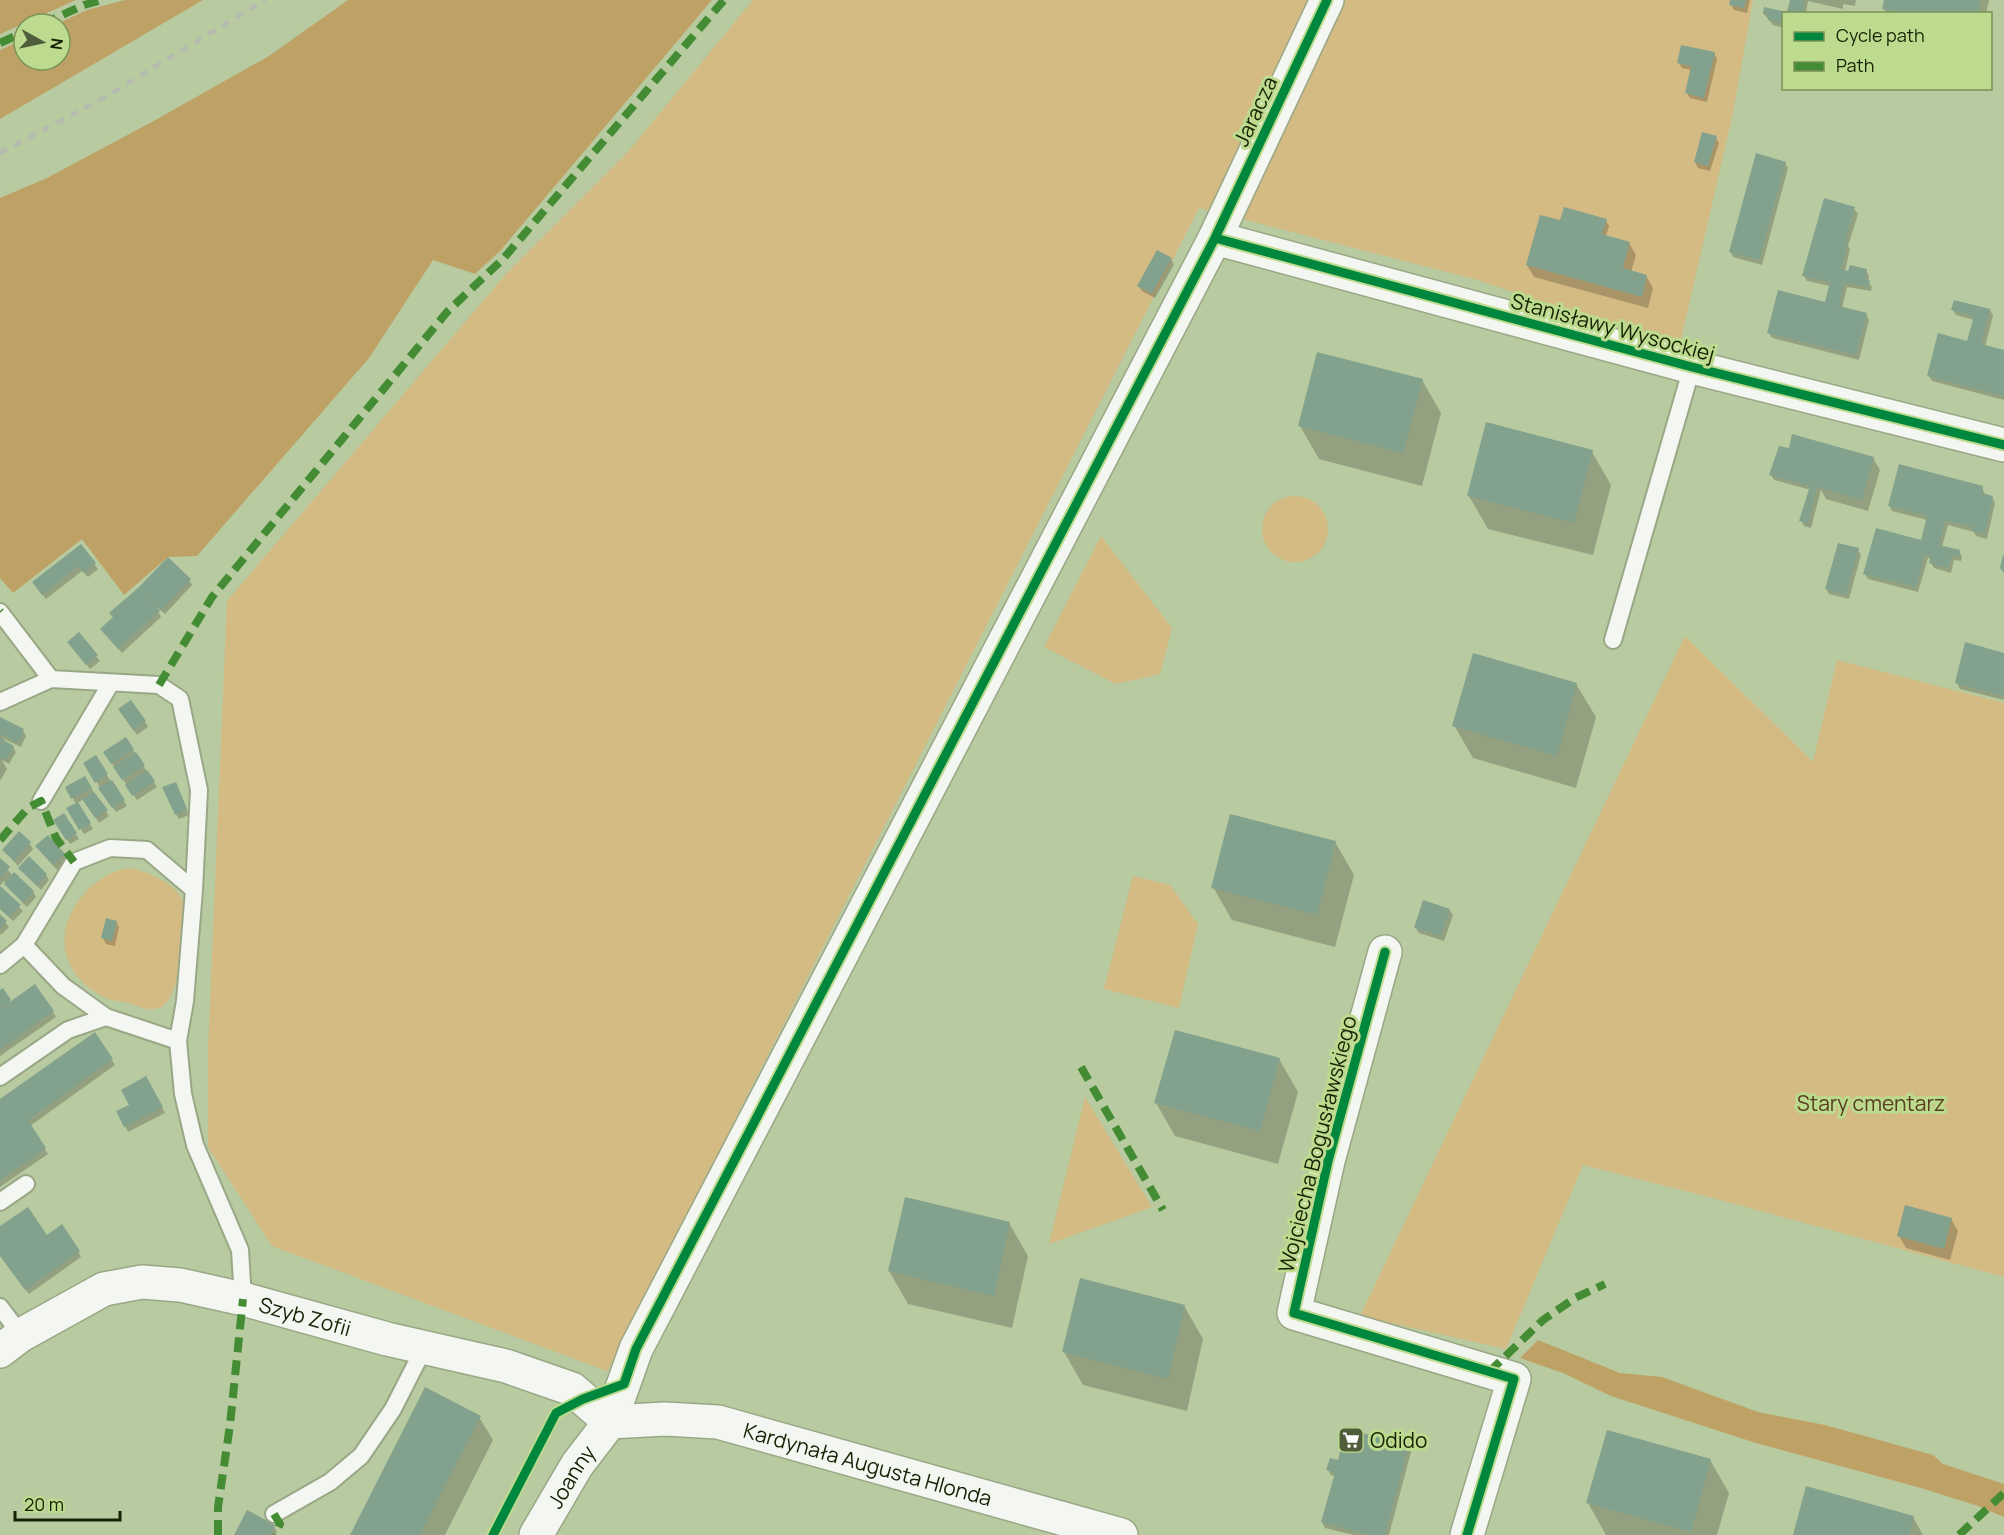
<svg xmlns="http://www.w3.org/2000/svg" width="2004" height="1535" viewBox="0 0 2004 1535" font-family="Manrope,sans-serif">
<rect width="100%" height="100%" fill="#b8caa0"/>
<path fill="#d4ba83" d="M753,0H1753L1733,113L1679,348L1474,279L1199,208L607,1371L272,1246L208,1147V1051L227,601L506,274L627,153Z
M1262 529a33 33 0 1 1 66 0a33 33 0 1 1-66 0Z
M1101,536L1172,628L1160,674L1116,684L1044,647Z
M1685,636L1813,762L1837,660L2004,703V1277L1713,1198L1583,1165L1506,1349L1360,1316Z
M131,868C144,871 153,875 165,882C190,897 185,916 182,942C180,959 179,975 173,991C170,998 166,1006 159,1008C147,1012 140,1006 128,1003C119,1001 110,1001 102,996C59,973 53,929 84,894C96,880 113,869 131,868Z
M1133,876L1170,885L1198,924L1179,1008L1104,989Z
M1085,1097L1152,1207L1049,1244Z"/>
<path fill="#bea265" d="M0,0H76L0,34Z
M125,0H203L0,119V50L24,39V60H60V24H57L87,10Z
M348,0H712L500,251L475,274L433,260L369,358L197,556L168,557L124,595L82,539L13,593L0,578V198L47,178L150,123L269,56Z
M1538,1340L1620,1373L1662,1377L1758,1412L1825,1425L1933,1455L1943,1464L2004,1484V1517L1978,1506L1921,1488L1756,1443L1611,1396L1563,1373L1520,1358Z"/>
<path fill="#0003" d="M1732,0H1750L1747,13L1734,10L1731,4Z
M1791,0H1856L1855,6L1843,4V9L1808,1L1806,14H1788Z
M1886,0H1989L1986,14H1887L1884,9Z
M1764,14H1784V28L1773,25Z
M1714,53L1717,59L1707,102L1690,98L1687,93L1692,70L1682,68L1679,63Z
M1716,138L1719,143L1710,171L1698,168L1695,162Z
M1785,163L1788,168L1762,265L1733,257L1730,251Z
M1854,209L1858,214L1848,246L1850,249L1845,271L1866,270L1869,276L1868,281L1872,287L1871,291L1847,287L1842,308L1866,314L1869,320L1859,360L1772,338L1769,333L1826,304L1830,286L1807,281L1804,276Z
M1606,221L1609,226L1606,236L1629,243L1636,255L1631,272L1646,276L1653,288L1648,308L1534,277L1527,265L1563,223Z
M1171,259L1174,265L1155,298L1142,291L1139,286Z
M1953,310H1990L1993,316L1985,346L2004,351V400L1932,381L1929,376L1968,342L1974,320L1956,315Z
M1422,380L1441,413L1422,486L1319,459L1300,426Z
M1592,452L1611,485L1593,555L1488,529L1469,496Z
M1873,458L1880,470L1868,511L1826,499L1821,490L1811,528L1804,526L1801,520L1811,490L1774,480L1771,475Z
M1982,487L1985,495L1992,497L1995,503L1987,539L1976,536L1974,532L1948,525L1942,547L1959,551L1962,557L1961,561L1954,560L1951,573L1934,568L1931,563L1932,559L1928,558L1918,592L1868,579L1865,574L1922,542L1927,520L1892,511L1889,505Z
M81,546L98,569L88,577L82,571L46,599L37,588Z
M1858,550L1861,555L1849,599L1829,594L1826,589Z
M189,580L192,585L165,614L155,606L161,617L122,653L105,634L114,619L111,613L139,590Z
M79,635L100,661L90,669L69,643Z
M2004,654V700L1960,689L1957,683Z
M1576,684L1596,717L1576,788L1473,758L1454,725Z
M123,715L145,722L148,727L137,735Z
M0,719L23,730L26,736L21,747L4,739L3,742L13,747L16,752L9,764L2,760L7,769L0,781Z
M126,739L157,787L137,800L105,753Z
M95,757L127,806L116,812L85,764Z
M85,778L109,816L99,823L84,799L77,803L93,829L84,834L68,809L76,804L67,787Z
M178,789L189,815L179,819L176,814Z
M64,815L79,839L70,844L55,821Z
M1335,842L1354,875L1335,947L1232,920L1213,887Z
M29,843L33,849L18,866L4,850Z
M40,851L64,855L67,860L57,870Z
M0,860L13,876L33,891L36,897L27,907L9,889L4,881L0,886Z
M20,868L46,875L49,880L41,890Z
M0,888L23,911L13,921L0,909Z
M1449,910L1453,915L1444,941L1419,933L1416,928Z
M0,916L9,927L1,935L0,934Z
M116,922L119,927L115,946L106,944L103,938Z
M3,990L11,1003L53,1012L56,1017L0,1056V992Z
M1279,1059L1298,1092L1278,1164L1175,1136L1156,1103Z
M112,1060L115,1065L30,1126L48,1154L0,1187V1100Z
M146,1078L165,1113L128,1132L118,1112L131,1105Z
M1951,1219L1958,1231L1950,1260L1906,1248L1899,1236Z
M1009,1223L1028,1256L1012,1328L908,1304L889,1271Z
M0,1228L47,1237L78,1251L81,1257L29,1294L0,1254Z
M1184,1306L1203,1339L1187,1411L1083,1385L1064,1352Z
M479,1417L493,1440L445,1535H351Z
M1408,1447L1411,1452L1389,1535H1354L1325,1528L1322,1522L1335,1476L1331,1475L1328,1470L1339,1462Z
M1710,1460L1729,1493L1717,1535H1606L1588,1503Z
M1913,1517L1923,1535H1794Z
M274,1526L277,1532L275,1535H236Z"/>
<path fill="#83a28d" d="M1730,0H1746L1744,8L1729,5Z
M1790,0H1805L1802,14H1784V23L1768,20L1769,15L1763,14L1764,7L1787,12Z
M1884,0H1980L1977,14H1903L1882,9Z
M1681,45L1715,52L1704,98L1685,93L1691,66L1677,63Z
M1702,132L1717,136L1708,166L1694,162Z
M1756,153L1786,162L1759,260L1729,252Z
M1824,198L1855,207L1845,242H1848L1841,269L1848,271L1850,265L1867,269L1865,279L1870,280L1868,287L1844,282L1839,306L1867,313L1856,355L1767,333L1778,290L1825,302L1830,282L1802,276Z
M1564,207L1607,219L1602,234L1630,242L1623,268L1647,275L1642,297L1526,265L1540,215L1560,220Z
M1157,250L1172,258L1152,294L1137,286Z
M1954,300L1990,309L1981,344L2004,350V396L1927,376L1938,333L1967,341L1974,316L1951,310Z
M1317,352L1423,379L1403,453L1298,426Z
M1486,422L1593,450L1574,523L1467,496Z
M1792,434L1874,457L1862,500L1817,487L1808,523L1799,521L1810,486L1769,475L1779,446L1789,448Z
M1899,464L1983,486L1982,493L1993,496L1985,534L1972,531V527L1945,520L1939,545L1960,550L1958,557L1952,555L1948,568L1929,563L1931,555L1925,554L1916,587L1863,574L1876,528L1921,540L1927,516L1888,506Z
M1838,543L1859,548L1846,595L1825,589Z
M81,544L96,563L84,573L78,566L42,595L32,582Z
M2003,555H2004V573L2000,568Z
M168,557L191,579L161,610L141,591L160,611L118,649L100,629L113,617L109,613L138,588Z
M79,632L98,655L86,665L67,642Z
M1965,642L2004,653V696L1955,683Z
M1473,653L1577,683L1557,756L1452,726Z
M131,700L146,721L133,730L118,709Z
M0,717L24,729L18,743L0,734Z
M126,737L134,749L111,764L103,752Z
M0,738L14,746L6,760L0,757Z
M136,752L145,765L122,780L113,767Z
M96,755L108,774L95,783L83,763Z
M147,770L155,781L132,796L125,785Z
M85,776L92,788L71,799L65,787Z
M112,780L125,800L112,808L98,788Z
M176,782L187,809L175,815L162,787Z
M94,792L108,810L95,818L82,799Z
M78,802L91,823L79,830L66,808Z
M64,813L77,833L66,840L53,820Z
M1230,814L1336,841L1317,915L1211,888Z
M19,831L31,842L14,861L2,850Z
M48,835L65,854L53,865L35,846Z
M29,856L47,874L37,886L18,868Z
M0,858L10,867L0,878Z
M14,872L34,891L23,902L4,884Z
M0,886L21,905L9,917L0,909Z
M1423,900L1450,909L1441,936L1414,928Z
M0,914L7,921L0,928Z
M106,918L117,921L112,941L101,938Z
M35,984L54,1011L0,1049V1009Z
M3,988L11,1000L0,1007V990Z
M1175,1030L1280,1058L1260,1131L1154,1103Z
M95,1032L113,1059L28,1120L46,1148L0,1180V1099Z
M146,1076L163,1107L124,1127L116,1111L129,1105L121,1090Z
M905,1197L1010,1222L994,1296L888,1271Z
M1905,1205L1952,1218L1944,1249L1897,1236Z
M28,1207L47,1235L62,1224L80,1251L25,1290L0,1256V1226Z
M1080,1278L1185,1305L1168,1379L1062,1352Z
M425,1387L481,1416L459,1458L420,1535H350Z
M1346,1429L1409,1445L1385,1535H1369L1321,1522L1335,1473L1326,1470L1330,1458L1338,1460Z
M1607,1430L1711,1459L1691,1532L1586,1503Z
M1806,1486L1914,1516L1909,1535H1793Z
M247,1510L275,1525L270,1535H234Z"/>
<g fill="none" stroke-linecap="round" stroke-linejoin="round">
<g stroke="#99a786" stroke-width="20">
<path id="lane" d="M0,612L51,679L159,685L180,699L199,790L194,890L185,1001L178,1041L183,1094L195,1145L240,1250L243,1299
M1613,640L1692,367
M0,702L51,679
M41,801L111,683
M24,945L74,862L110,848L147,850L194,890
M0,965L24,945L63,986L106,1017
M0,1077L68,1030L106,1017L178,1041
M0,1202L26,1184
M0,1307L21,1335
M274,1514L330,1482L361,1456L393,1409L424,1348"/>
</g>
<g stroke="#99a786" stroke-width="36">
<g id="street">
<path d="M1215,238L1692,367L2004,445"/>
<path d="M1385,952L1328,1161L1294,1313L1514,1379L1467,1535"/>
<path id="s1" d="M0,1351L21,1335L104,1289L142,1282L180,1285L243,1299L387,1339L506,1366L572,1389L610,1422L636,1349L1215,238L1327,0"/>
</g>
</g>
<g stroke="#99a786" stroke-width="36">
<g id="secondary">
<path id="s2" d="M536,1535L577,1465L610,1422L665,1419L718,1422L1121,1535"/>
</g>
</g>
<use href="#lane" stroke="#f4f7f1" stroke-width="16"/>
<use href="#street" stroke="#f4f7f1" stroke-width="33"/>
<use href="#secondary" stroke="#f4f7f1" stroke-width="33"/>
<path stroke="#b6bbb0" stroke-width="4.5" stroke-dasharray="8 8" stroke-linecap="butt" d="M0,153L100,100L265,0"/>
<path stroke="#448c33" stroke-width="8" stroke-dasharray="15 8" stroke-linecap="butt" d="M42,24L84,5L102,0
M0,43L24,32
M0,611L1,612
M159,685L212,597L447,312L503,259L724,0
M0,840L28,808L41,801L56,838L74,862
M1081,1067L1163,1210
M1489,1372L1543,1320L1575,1298L1605,1284
M274,1514L280,1524L275,1535
M218,1535V1507L230,1425L243,1299
M1959,1535L2004,1493"/>
<g stroke="#bcdb8f" stroke-width="13">
<path id="cycleway" d="M1215,238L1692,367L2004,445
M1385,952L1328,1161L1294,1313L1514,1379L1467,1535
M493,1535L556,1413L583,1399L624,1384L636,1349L1215,238L1327,0"/>
</g>
<use href="#cycleway" stroke="#00873e" stroke-width="9"/>
</g>
<defs>
<g id="supermarket-square" transform="scale(1.35)"><rect x="-9" y="-9" width="18" height="18" rx="4" fill="#4f5d3b" stroke="#bcdb8f"/><path d="M-6-5.5h2.5l.6 2H6L4.5 2H-2.5L-4.4-4H-6ZM-1.5 3.2a1.3 1.3 0 1 0 .1 0ZM3 3.2a1.3 1.3 0 1 0 .1 0Z" fill="#fff"/></g>
</defs>
<g fill-rule="evenodd">
<use href="#supermarket-square" x="1351" y="1440"/>
</g>
<g text-anchor="middle" dominant-baseline="central" stroke-width="6" stroke-linejoin="round" paint-order="stroke">
<g font-size="21" fill="#172204" stroke="#bcdb8f">
<text transform="translate(1255 111) rotate(-65)">Jaracza</text>
<text transform="translate(1613 327) rotate(15)">Stanisławy Wysockiej</text>
<text transform="translate(1317 1144) rotate(-76)">Wojciecha Bogusławskiego</text>
<text stroke="none"><textPath href="#s1" startOffset="327">Szyb Zofii</textPath></text>
<text stroke="none"><textPath href="#s2" startOffset="399">Kardynała Augusta Hlonda</textPath></text>
<text stroke="none"><textPath href="#s2" startOffset="68">Joanny</textPath></text>
</g>
<g font-size="21" fill="#5a3e1f" stroke="#bcdb8f">
<text x="1871" y="1103">Stary cmentarz</text>
</g>
<g font-size="21" fill="#172204" stroke="#bcdb8f" text-anchor="start">
<text x="1370" y="1440">Odido</text>
</g>
</g>
<rect x="1782" y="12" width="210" height="78" fill="#bcdb8f" stroke="#7a9157" stroke-width="1.5"/>
<rect x="1794" y="32" width="30" height="9" fill="#00873e" stroke="#7a9157" stroke-width="1.5"/>
<text x="1836" y="42" font-size="18" fill="#172204">Cycle path</text>
<rect x="1794" y="62" width="30" height="9" fill="#448c33" stroke="#7a9157" stroke-width="1.5"/>
<text x="1836" y="72" font-size="18" fill="#172204">Path</text>
<g transform="translate(42 42) rotate(98)"><circle r="28" fill="#bcdb8f" stroke="#7a9157" stroke-width="1.5"/>
<path d="M0-4.5L10 22L0 15L-10 22Z" fill="#4f5d3b"/>
<text y="-9" font-size="16" font-weight="bold" text-anchor="middle" fill="#172204">N</text>
</g>
<path d="M15 1511v9h105v-9" fill="none" stroke="#172204" stroke-width="3"/>
<text x="24" y="1511" font-size="18" fill="#172204" stroke="#bcdb8f" stroke-width="4.5" paint-order="stroke">20 m</text>
</svg>
